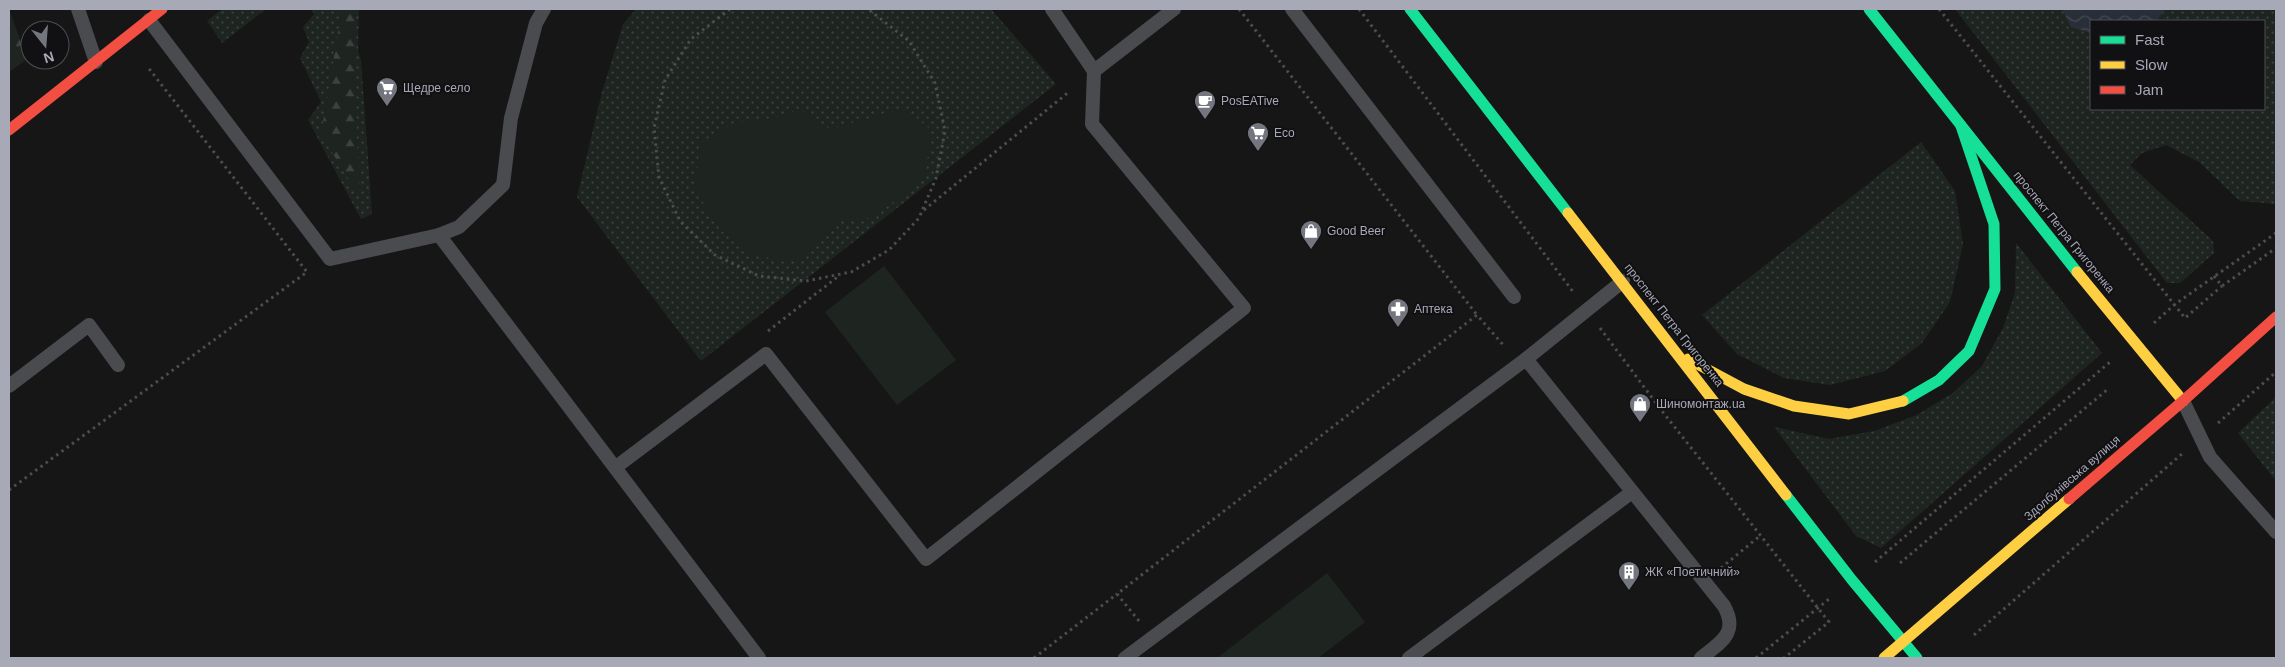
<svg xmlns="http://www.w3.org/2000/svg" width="2285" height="667" font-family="Helvetica,sans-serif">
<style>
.grass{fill:url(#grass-dots);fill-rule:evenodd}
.forest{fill:url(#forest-firs)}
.park{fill:#1e2520}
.water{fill:url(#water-waves)}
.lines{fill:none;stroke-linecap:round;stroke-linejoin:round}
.path{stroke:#4c4c51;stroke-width:3;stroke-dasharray:2.5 4;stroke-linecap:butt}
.lane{stroke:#4a4b4f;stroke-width:14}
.fast{stroke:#16e098;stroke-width:11}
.slow{stroke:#ffcf43;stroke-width:11}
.jam{stroke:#f24e42;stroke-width:11}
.labels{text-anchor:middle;stroke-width:4;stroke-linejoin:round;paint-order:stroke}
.poi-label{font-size:12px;fill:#a7a9b7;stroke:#111012;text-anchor:start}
.street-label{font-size:12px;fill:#a7a9b7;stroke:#111012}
</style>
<defs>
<pattern id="grass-dots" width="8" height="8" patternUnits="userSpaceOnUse" patternTransform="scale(1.25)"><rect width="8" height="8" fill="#1e2520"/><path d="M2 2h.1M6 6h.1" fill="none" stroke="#3c423e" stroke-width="1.8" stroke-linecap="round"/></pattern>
<pattern id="forest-firs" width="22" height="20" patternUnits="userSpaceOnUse" patternTransform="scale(1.25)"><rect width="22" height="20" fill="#1e2520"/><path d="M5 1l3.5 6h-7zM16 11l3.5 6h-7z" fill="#3c423e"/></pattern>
<pattern id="water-waves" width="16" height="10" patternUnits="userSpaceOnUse" patternTransform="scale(1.25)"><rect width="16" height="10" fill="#292f38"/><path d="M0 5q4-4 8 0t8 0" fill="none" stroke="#454a53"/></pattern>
</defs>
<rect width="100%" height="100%" fill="#161616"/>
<!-- grass -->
<g class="grass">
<polygon points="222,9 266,9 222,43 207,21"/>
<polygon points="311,9 359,9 358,51 361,60 372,214 361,219 308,120 321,102 300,58 309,42 303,27 314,14"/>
<polygon points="636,9 991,9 1056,84 701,361 577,197 602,92 623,24"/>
<path d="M1955,9h321v195l-36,-3 -41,-39 -33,-17 -24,8 -12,12 83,76 1,12 -34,30h-13zM2091,21h173v88h-173z"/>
<polygon points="1921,142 1955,191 1963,244 1950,302 1922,343 1885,371 1830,385 1784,378 1737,354 1702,315"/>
<polygon points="2016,243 2102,353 1881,548 1856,536 1774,427 1829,439 1874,431 1917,415 1953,393 1982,366 2003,328 2015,293"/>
<polygon points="2276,397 2276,481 2238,433"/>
</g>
<!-- forest -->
<g class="forest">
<polygon points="9,9 27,59 9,72"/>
<polygon points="342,9 355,9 357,139 361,200 321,134"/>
</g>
<!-- park -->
<g class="park">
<polygon points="905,108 931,130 925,179 871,218 843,219 795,261 748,255 722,231 695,190 700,143 734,123 773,118 800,110 830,129"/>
<polygon points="884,266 956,360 897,405 825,312"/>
<polygon points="1327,573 1365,622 1318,658 1217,658"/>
</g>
<!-- water -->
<polygon class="water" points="2062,9 2165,9 2156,21 2091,21 2091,33 2071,27"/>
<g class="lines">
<!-- path -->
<g class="path">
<polyline points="730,9 691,39 665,80 654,128 659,177 680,221 715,255 759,276 806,281 851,272 889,250 919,218 936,178 945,131 935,83 909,41 868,9"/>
<polyline points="1239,9 1477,315"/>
<polyline points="1359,9 1574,293"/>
<polyline points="1939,9 2185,318 2222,286"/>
<polyline points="924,210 1070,91"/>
<polyline points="2214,276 2222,286 2276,248"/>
<polyline points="2154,323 2174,305 2276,233"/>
<polyline points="1600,328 1662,411 1829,622 1784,658"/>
<polyline points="768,331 840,275"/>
<polyline points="2218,423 2276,372"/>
<polyline points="9,490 307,272 147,66"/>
<polyline points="1875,562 2110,362"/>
<polyline points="1900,563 2108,389"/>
<polyline points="1721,568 1761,535"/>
<polyline points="1139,621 1117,594 1477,315 1505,347"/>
<polyline points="1974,635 2183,453"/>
<polyline points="1034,658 1117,594"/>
<polyline points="1756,658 1829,599"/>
</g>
<!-- lane -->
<g class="lane">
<polyline points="78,9 96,62"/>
<polyline points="1052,9 1094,71"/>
<polyline points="1292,9 1514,297"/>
<polyline points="149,20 330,259 439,235 459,227 503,185 511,118 536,23 544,9"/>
<polyline points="439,235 759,658"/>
<path d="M1526,359l198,247c15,27 -3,36 -23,52"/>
<polyline points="9,386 89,325 118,365"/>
<polyline points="2183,401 2210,457 2276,532"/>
<polyline points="616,467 766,354 926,559 1244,308 1092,124 1094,71 1174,9"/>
<polyline points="1125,658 1526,359 1623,281"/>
<polyline points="1409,658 1632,492"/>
</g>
<!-- fast -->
<g class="fast">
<polyline points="1410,9 1568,213"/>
<polyline points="1869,9 2077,272"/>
<polyline points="1903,401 1939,380 1969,351 1995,289 1994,224 1961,126"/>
<polyline points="1786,495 1852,580 1917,658"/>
</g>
<!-- slow -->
<g class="slow">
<polyline points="1568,213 1786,495"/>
<polyline points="2077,272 2183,401"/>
<polyline points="1688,359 1744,389 1794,406 1849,414 1903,401"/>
<polyline points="1884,658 2069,499"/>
</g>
<!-- jam -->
<g class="jam">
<polyline points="9,130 162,9"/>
<polyline points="2069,499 2183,401 2276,317"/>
</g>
</g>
<!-- icons -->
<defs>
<g id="supermarket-pin" transform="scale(1.125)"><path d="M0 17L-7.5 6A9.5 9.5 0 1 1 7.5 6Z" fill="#74767f" stroke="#111012"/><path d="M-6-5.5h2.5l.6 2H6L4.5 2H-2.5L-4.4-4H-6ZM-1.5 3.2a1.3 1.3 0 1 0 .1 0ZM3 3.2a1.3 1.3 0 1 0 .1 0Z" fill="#fff"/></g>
<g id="cafe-pin" transform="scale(1.125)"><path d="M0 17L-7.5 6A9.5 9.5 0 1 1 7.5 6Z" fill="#74767f" stroke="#111012"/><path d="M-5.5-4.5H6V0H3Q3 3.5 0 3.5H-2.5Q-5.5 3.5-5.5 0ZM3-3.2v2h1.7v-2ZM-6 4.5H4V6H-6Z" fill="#fff"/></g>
<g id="shop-pin" transform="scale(1.125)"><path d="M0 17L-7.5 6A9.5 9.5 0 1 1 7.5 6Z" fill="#74767f" stroke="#111012"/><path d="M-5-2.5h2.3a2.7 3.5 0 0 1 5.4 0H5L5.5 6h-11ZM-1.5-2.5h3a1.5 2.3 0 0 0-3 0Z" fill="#fff"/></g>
<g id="pharmacy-pin" transform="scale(1.125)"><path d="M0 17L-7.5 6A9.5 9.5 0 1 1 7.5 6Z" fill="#74767f" stroke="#111012"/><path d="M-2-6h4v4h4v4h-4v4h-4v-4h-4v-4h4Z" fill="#fff"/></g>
<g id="building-pin" transform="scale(1.125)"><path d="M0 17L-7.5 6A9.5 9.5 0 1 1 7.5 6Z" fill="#74767f" stroke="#111012"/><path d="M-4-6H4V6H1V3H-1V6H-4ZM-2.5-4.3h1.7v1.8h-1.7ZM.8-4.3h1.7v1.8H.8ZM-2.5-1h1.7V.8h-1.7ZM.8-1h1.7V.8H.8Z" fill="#fff"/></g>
</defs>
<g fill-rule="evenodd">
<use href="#supermarket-pin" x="387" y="88"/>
<use href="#cafe-pin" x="1205" y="101"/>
<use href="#supermarket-pin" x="1258" y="133"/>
<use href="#shop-pin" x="1311" y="231"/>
<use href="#pharmacy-pin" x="1398" y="309"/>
<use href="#shop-pin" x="1640" y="404"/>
<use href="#building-pin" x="1629" y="572"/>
</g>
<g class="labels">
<!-- poi labels -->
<g class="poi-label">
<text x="403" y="92">Щедре село</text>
<text x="1221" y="105">PosEATive</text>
<text x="1274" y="137">Eco</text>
<text x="1327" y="235">Good Beer</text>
<text x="1414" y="313">Аптека</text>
<text x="1656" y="408">Шиномонтаж.ua</text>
<text x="1645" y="576">ЖК «Поетичний»</text>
</g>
<!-- street labels -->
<g class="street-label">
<text transform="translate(2064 232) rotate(51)" y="4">проспект Петра Григоренка</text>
<text transform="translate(1674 325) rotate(52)" y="4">проспект Петра Григоренка</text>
<text transform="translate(2072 478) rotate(-41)" y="4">Здолбунівська вулиця</text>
</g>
</g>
<!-- border -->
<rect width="2285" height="667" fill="none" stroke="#a7a9b7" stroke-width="20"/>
<!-- legend -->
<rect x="2090" y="20" width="175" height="90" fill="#111012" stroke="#4d4d54"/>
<rect x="2100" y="36" width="25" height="8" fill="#16e098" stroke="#4d4d54"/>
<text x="2135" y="45" font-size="15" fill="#a7a9b7">Fast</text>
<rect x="2100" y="61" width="25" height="8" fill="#ffcf43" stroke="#4d4d54"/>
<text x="2135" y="70" font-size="15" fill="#a7a9b7">Slow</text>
<rect x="2100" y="86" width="25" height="8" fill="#f24e42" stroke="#4d4d54"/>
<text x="2135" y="95" font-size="15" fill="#a7a9b7">Jam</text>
<!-- north arrow -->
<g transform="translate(45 45) rotate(163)"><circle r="24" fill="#111012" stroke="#4d4d54"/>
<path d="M0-4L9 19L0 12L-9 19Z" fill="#74767f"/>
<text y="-8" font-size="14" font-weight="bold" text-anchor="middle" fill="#a7a9b7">N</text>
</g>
</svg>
